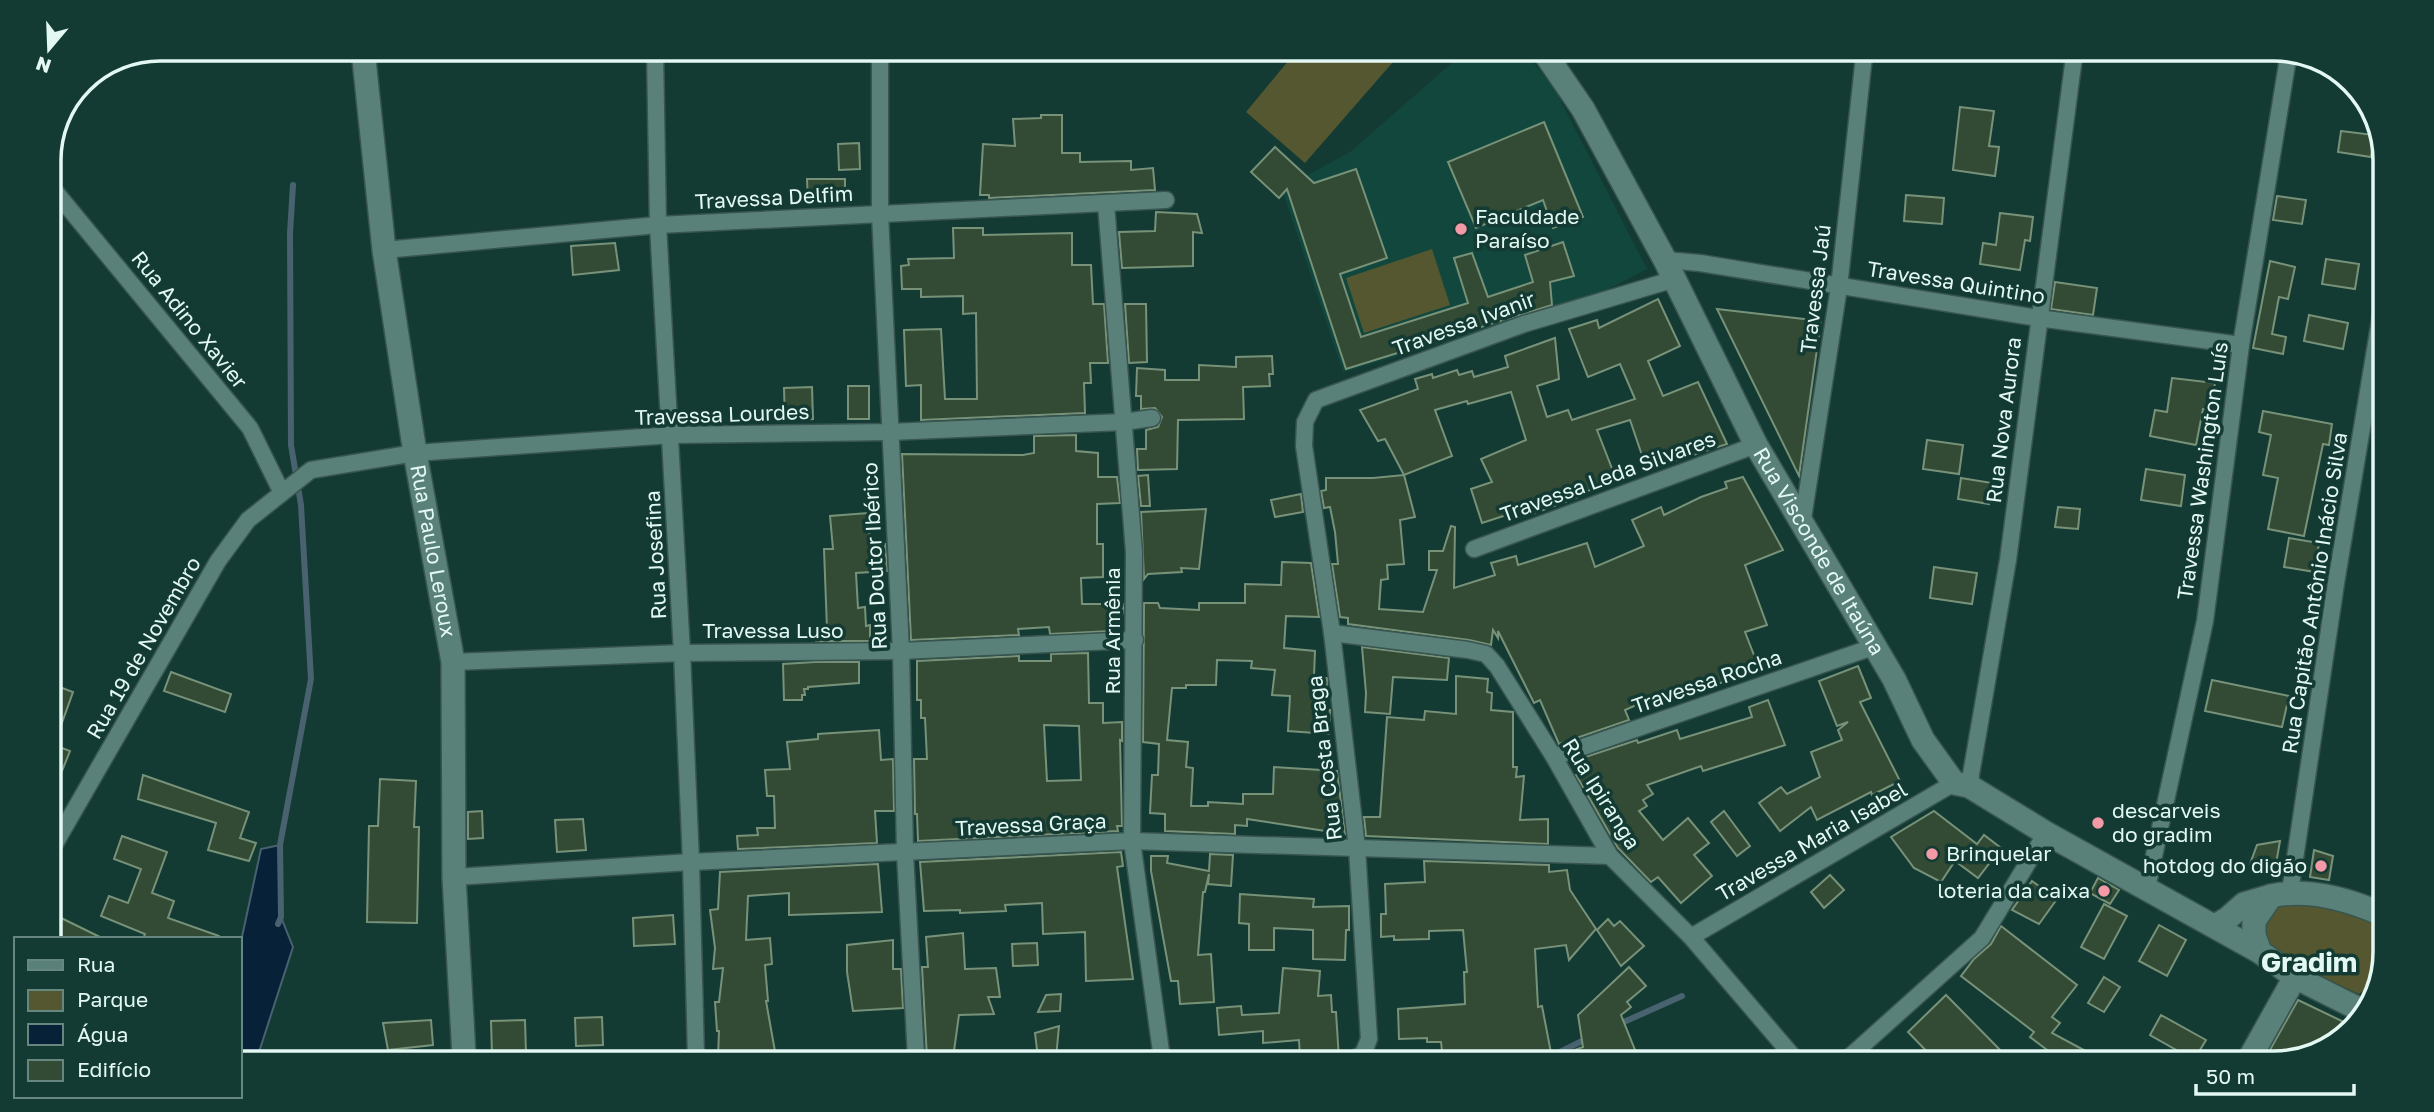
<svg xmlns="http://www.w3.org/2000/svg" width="2434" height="1112" font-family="'Golos Text',sans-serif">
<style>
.built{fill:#12473e}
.green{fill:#54572f}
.water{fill:#072138;stroke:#496270;stroke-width:2}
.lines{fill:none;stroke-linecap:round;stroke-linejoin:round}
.stream{stroke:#496270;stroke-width:6}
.building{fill:#334b35;stroke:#789279;stroke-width:2;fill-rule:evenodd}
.street-casing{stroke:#395550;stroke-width:19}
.secondary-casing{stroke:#395550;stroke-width:26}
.street{stroke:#598179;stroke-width:16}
.secondary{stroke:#598179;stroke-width:23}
.poi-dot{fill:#f49aa6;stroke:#133b34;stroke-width:2.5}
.labels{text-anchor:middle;stroke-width:7;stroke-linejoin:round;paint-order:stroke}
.street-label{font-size:21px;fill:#e3f8f3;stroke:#133b34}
.poi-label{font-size:21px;fill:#e3f8f3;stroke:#133b34;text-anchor:start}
.district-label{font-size:28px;font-weight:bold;fill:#e3f8f3;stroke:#133b34}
.rim{fill:none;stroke:#e3f8f3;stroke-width:3.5}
</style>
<rect width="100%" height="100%" fill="#133b34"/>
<!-- built -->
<polygon class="built" points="1462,54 1526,54 1553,86 1647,269 1585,301 1343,372 1282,189 1350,152"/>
<!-- green -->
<g class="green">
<polygon points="1294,54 1400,54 1305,163 1246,112"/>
<polygon points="1432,249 1450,305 1364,333 1346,278"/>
<polygon points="2303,894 2377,920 2377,980 2359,994 2299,966 2260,942 2263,906"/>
</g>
<!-- water -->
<polygon class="water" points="280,845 281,917 293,947 258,1055 240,1055 240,946 261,849"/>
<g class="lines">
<!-- stream -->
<g class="stream">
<polyline points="278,924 281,917 280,845 311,679 301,505 291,445 290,233 293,185"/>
<polyline points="1617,1025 1682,996"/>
<polyline points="1544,1060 1588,1038"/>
</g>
</g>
<!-- building -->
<g class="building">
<polygon points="1960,107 1994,111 1989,146 1999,147 1995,176 1953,170"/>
<polygon points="1041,115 1062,115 1062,153 1080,153 1080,162 1131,161 1131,170 1153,168 1155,190 989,198 989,195 980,195 983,144 1015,146 1013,119 1041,118"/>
<polygon points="1544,122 1583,217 1553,228 1543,200 1476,228 1448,162"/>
<polygon points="2341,131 2374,135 2371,157 2338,152"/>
<polygon points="859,143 860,169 839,170 838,144"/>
<polygon points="1275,147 1314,183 1356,169 1387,258 1340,274 1361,337 1468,303 1454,258 1472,253 1488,297 1533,282 1525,255 1563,242 1574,276 1550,282 1552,305 1346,369 1287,189 1279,198 1251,172"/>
<polygon points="807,179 845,179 845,200 808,201"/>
<polygon points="1906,195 1944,198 1942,224 1904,221"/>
<polygon points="2277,196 2306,200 2302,224 2273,220"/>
<polygon points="1156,212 1197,214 1202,233 1193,232 1193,266 1122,268 1119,232 1155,231"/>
<polygon points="2000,213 2033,217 2030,241 2025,240 2020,270 1980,264 1983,243 1996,245"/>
<polygon points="953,228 983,228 983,235 1072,233 1072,265 1091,265 1093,304 1104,304 1108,363 1090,363 1091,383 1084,383 1085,413 921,420 921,385 906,386 904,330 941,329 945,399 977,399 976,313 963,314 963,296 921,297 921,289 902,289 901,266 909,265 908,259 954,258"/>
<polygon points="615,243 619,270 573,275 571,246"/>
<polygon points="2326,259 2359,264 2355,289 2322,284"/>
<polygon points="2270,261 2295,267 2288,299 2279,297 2272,334 2286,337 2283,354 2253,348"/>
<polygon points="2055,282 2097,288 2093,315 2051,309"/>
<polygon points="1658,299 1680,346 1648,361 1663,396 1698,382 1727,444 1647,470 1630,420 1597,430 1616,479 1583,493 1584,495 1527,516 1525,509 1482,523 1471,489 1492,482 1481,459 1526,440 1511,392 1468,404 1467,401 1435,410 1452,456 1404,475 1385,439 1378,441 1360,410 1418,389 1415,379 1432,374 1433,378 1457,370 1459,375 1472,371 1474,377 1508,367 1505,356 1555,338 1559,379 1537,386 1547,417 1568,410 1572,420 1635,399 1620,364 1588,377 1569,329 1597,320 1599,328"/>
<polygon points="1125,304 1146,304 1147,362 1129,363"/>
<polygon points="1717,309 1821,321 1799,476"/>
<polygon points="2309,315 2348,323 2343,349 2304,341"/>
<polygon points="1272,356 1273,374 1269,374 1270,386 1243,387 1244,419 1178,420 1177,469 1138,470 1137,449 1146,449 1146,430 1158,427 1162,417 1155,408 1141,409 1141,396 1136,396 1137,368 1165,370 1165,380 1199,380 1199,365 1236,367 1236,357"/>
<polygon points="2172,378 2215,383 2211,410 2203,409 2196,445 2150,436 2155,410 2167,412"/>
<rect x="848" y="386" width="21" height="33"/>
<polygon points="812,387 813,419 785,421 784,388"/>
<polygon points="2263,411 2332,424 2329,445 2323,444 2304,536 2268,529 2278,478 2263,475 2271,435 2259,432"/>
<polygon points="1076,435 1076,451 1098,453 1098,477 1117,477 1120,503 1097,504 1097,544 1103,544 1103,577 1081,578 1082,604 1123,604 1123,613 1112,631 1050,634 1049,627 1018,629 1019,635 911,640 902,454 1023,455 1034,453 1034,436"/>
<polygon points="1927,440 1963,445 1959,474 1923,469"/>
<polygon points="2146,469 2185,475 2181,506 2141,500"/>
<polygon points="1148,475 1150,506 1141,506 1138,476"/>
<polygon points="1404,475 1415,517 1400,520 1404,564 1387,565 1388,579 1381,580 1379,609 1423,612 1437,570 1429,570 1429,551 1443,551 1451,526 1455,527 1454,588 1495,575 1491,563 1516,556 1518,565 1587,543 1595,567 1644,546 1632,520 1661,507 1664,515 1701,497 1727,488 1725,482 1743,477 1783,550 1745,565 1767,625 1745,632 1759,668 1690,695 1686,685 1652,698 1625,710 1629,720 1559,744 1540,700 1534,703 1498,631 1498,638 1493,630 1491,645 1469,640 1348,624 1348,618 1340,617 1332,564 1338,564 1335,532 1330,507 1324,508 1321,491 1326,490 1326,478 1373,478"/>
<polygon points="1961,478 1992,483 1989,504 1958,499"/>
<polygon points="1301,494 1303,512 1275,517 1271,500"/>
<polygon points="2058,507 2080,509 2078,529 2055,527"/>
<polygon points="1206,509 1199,569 1181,568 1182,572 1148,574 1144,579 1141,512"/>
<polygon points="868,513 870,545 885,544 887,571 856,573 858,608 865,607 866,626 870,625 870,641 816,641 815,629 827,629 824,549 833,549 830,516"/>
<polygon points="2289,538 2319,543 2315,572 2284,567"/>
<polygon points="1282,562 1311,563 1319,617 1286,616 1284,648 1315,651 1314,676 1327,678 1326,709 1330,710 1329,734 1288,731 1290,696 1272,695 1275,670 1251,668 1252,661 1217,660 1216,685 1186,685 1186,688 1172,688 1167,740 1188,742 1186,767 1193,768 1191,806 1208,806 1208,802 1243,804 1243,794 1273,794 1274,767 1337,771 1345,834 1247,819 1247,826 1235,825 1235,834 1165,831 1165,814 1150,813 1152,775 1158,775 1159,744 1143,742 1144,603 1158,603 1160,608 1199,610 1199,603 1245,603 1245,584 1281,585"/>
<polygon points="1934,567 1977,573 1972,604 1930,598"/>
<polygon points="1362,647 1449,658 1447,680 1393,677 1390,714 1365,712 1366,693"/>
<path d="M1088,653l1,50h14v20l19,-1v19l-2,-1 2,86h-5l1,5 -200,10 -1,-27h-2l-1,-55h13l-2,-41h-4v-18h-4v-39l102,-5v5h32v-7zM1044,725l35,1 2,54 -34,1z"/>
<polygon points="815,662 859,662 859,683 808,687 808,689 804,689 805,695 802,695 802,700 784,700 783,664"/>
<polygon points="1858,666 1871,698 1860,702 1900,781 1872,795 1871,792 1817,820 1811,807 1780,831 1759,803 1781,787 1787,794 1820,777 1811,752 1842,740 1838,730 1848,722 1837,726 1819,681"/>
<polygon points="171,672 231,694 225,712 164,691"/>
<polygon points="1456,676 1488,679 1487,692 1492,693 1491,710 1513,712 1513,767 1517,767 1516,777 1524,776 1520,820 1548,819 1548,844 1366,836 1364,817 1380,817 1387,717 1424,720 1425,711 1456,714"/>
<polygon points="2212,680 2289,696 2282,727 2205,711"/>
<polygon points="49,683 73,692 54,745 70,751 50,801"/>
<polygon points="1768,700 1785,745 1703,771 1701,766 1647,785 1653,794 1643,800 1647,806 1639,811 1663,840 1688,818 1709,843 1694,855 1712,876 1681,903 1658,877 1651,882 1618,848 1576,775 1582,772 1576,760 1637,740 1638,743 1677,730 1680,739 1752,717 1749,707"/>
<polygon points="879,730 881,760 893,759 894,811 875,811 877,843 738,849 737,836 758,835 757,828 775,828 774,796 767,796 765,770 790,769 787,742 818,739 818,734"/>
<polygon points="143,775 249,812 240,838 256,843 249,861 208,850 216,823 138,799"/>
<polygon points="380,779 416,781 414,827 419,827 417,923 367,922 369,826 378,826"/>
<polygon points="482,811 483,838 468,839 468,812"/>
<polygon points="1724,811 1750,846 1737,856 1711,822"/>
<polygon points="1934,811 1977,844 1984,835 2001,848 1978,878 1955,861 1941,882 1914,868 1891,837"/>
<polygon points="583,819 586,850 557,852 555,820"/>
<polygon points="122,836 167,852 152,893 174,901 168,918 219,936 219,939 143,939 145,934 101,916 109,896 128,903 141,869 114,859"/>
<polygon points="2280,841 2276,864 2250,864 2257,845"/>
<polygon points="2314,850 2333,856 2329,880 2310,877"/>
<polygon points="1121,852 1123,866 1117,867 1133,979 1086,981 1085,932 1043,934 1042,903 1005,905 1006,911 960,913 960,910 924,911 920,862"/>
<polygon points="1210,854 1233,855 1231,886 1208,884 1209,874 1205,892 1203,892 1198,955 1211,954 1214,1002 1180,1004 1178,981 1171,981 1151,871 1151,856 1168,856 1167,863 1209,871"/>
<polygon points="1424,861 1549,865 1549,872 1567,870 1570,890 1596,929 1569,960 1566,945 1535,949 1538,1007 1542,1006 1552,1058 1539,1060 1443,1060 1441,1042 1427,1042 1427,1038 1399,1039 1398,1009 1465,1004 1464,972 1467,972 1463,930 1429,931 1429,939 1394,940 1394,936 1381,937 1381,914 1386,914 1385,884 1425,882"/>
<polygon points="878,864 882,912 789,915 789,893 748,896 746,940 770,938 772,964 765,965 768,1001 766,1001 776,1057 718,1057 719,1031 717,1031 715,1002 719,1002 723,968 713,969 715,948 710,910 718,909 720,872"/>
<polygon points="1830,875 1844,890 1824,908 1811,892"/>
<polygon points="2098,878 2119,890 2110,904 2090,893"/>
<polygon points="2032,881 2057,899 2039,924 2012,910"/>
<polygon points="1240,894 1314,899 1313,907 1349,906 1349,930 1346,930 1345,960 1313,959 1313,930 1274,928 1274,950 1249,950 1249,924 1239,923"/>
<polygon points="2104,904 2127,916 2104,959 2081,947"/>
<polygon points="49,912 104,939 49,939"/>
<polygon points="673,915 675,944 634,946 633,918"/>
<polygon points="1608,919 1614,926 1620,921 1644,946 1621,966 1597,930"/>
<polygon points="2159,925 2186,940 2167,976 2139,961"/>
<polygon points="2001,926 2077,985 2052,1017 2060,1023 2052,1033 2106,1062 2063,1062 2030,1037 2034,1032 1961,976 1974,959 1991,944"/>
<polygon points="963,933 965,969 996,968 1000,997 988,997 994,1014 959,1015 953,1058 927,1058 922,967 928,967 926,937"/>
<polygon points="893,940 893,969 901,969 903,1008 853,1011 847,972 847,945"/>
<polygon points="1037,943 1038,965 1013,966 1012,944"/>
<polygon points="1629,967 1646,986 1627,1002 1631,1007 1621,1015 1639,1060 1553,1060 1552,1058 1583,1047 1578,1015"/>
<polygon points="1283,968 1320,971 1318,996 1331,995 1332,1012 1336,1012 1339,1059 1300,1059 1299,1040 1263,1043 1263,1031 1219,1035 1217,1008 1241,1006 1242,1015 1279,1013"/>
<polygon points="2104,977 2120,987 2104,1012 2088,1003"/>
<polygon points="1061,994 1060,1011 1038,1012 1046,995"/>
<polygon points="1946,995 2012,1062 1937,1062 1908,1032"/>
<polygon points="2298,1000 2348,1024 2336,1044 2276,1063 2266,1057"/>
<polygon points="2161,1015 2206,1040 2194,1060 2150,1035"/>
<polygon points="602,1017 603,1045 576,1046 575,1018"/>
<polygon points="431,1020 433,1045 388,1050 383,1023"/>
<polygon points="525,1020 526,1053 492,1054 491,1021"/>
<polygon points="1059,1026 1056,1058 1038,1058 1035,1033"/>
</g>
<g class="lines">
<!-- street casing -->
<g class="street-casing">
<g id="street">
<polyline points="655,51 658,225 682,653 691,862 696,1057"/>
<polyline points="880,52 880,214 901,651 905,853 916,1058"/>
<polyline points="49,184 250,428 282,493"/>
<polyline points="1106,204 1134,552 1132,841 1162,1059"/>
<polyline points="384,250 658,225 1166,200"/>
<polyline points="1665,260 1700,263 2038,318 2241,345"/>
<polyline points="1802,525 1839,287 1864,56"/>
<polyline points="1474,549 1756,445"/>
<polyline points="1332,633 1468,650 1486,654 1497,666 1554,757 1610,856 1691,937 1797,1061"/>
<polyline points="453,662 682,653 901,651 1135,640"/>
<polyline points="1554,757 1873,647"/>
<polyline points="1969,786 2008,560 2074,57"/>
<polyline points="49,854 218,561 248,520 311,470 415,453 672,435 889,432 1124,422 1152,418"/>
<polyline points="454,877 691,862 1132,841 1610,856"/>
<polyline points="2147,888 2205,621 2241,345 2288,58"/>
<polyline points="2290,892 2336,583 2383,302"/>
<polyline points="1691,937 1954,783"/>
<polyline points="1353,1059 1363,1054 1369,1039 1357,848 1332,633 1304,446 1305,422 1316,400 1524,324 1675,279"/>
<polyline points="1845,1061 1982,938 2046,833"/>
</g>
</g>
<!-- secondary casing -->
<g class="secondary-casing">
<g id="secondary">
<path id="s1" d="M363,50l21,200 31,203 38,209 1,215 10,179"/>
<path id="s2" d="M1546,55l37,54 82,151 91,185 138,234 29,61 31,43 15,3 77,47 214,119"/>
<polyline points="2215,926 2227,919 2244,904 2271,896"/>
<path d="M2365,1009l-4,1 -66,-33 -35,-25 -6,-17v-14l17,-25c35,-8 73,2 106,16"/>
<polyline points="2247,1063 2295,977"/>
</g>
</g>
<!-- street -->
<use href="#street" class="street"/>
<!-- secondary -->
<use href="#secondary" class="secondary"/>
</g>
<!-- markers -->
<g class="poi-dot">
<circle cx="1461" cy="229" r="7"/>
<circle cx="2098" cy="823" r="7"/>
<circle cx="1932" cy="854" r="7"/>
<circle cx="2321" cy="866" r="7"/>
<circle cx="2104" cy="891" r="7"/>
</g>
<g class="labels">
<!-- street labels -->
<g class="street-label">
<text transform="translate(774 198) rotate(-3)" y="7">Travessa Delfim</text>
<text transform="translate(1956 283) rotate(9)" y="7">Travessa Quintino</text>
<text transform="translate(1816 289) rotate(-83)" y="7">Travessa Jaú</text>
<text transform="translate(189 320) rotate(51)" y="7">Rua Adino Xavier</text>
<text transform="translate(1464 324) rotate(-20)" y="7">Travessa Ivanir</text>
<text transform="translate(722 415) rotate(-2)" y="7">Travessa Lourdes</text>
<text transform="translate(2004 420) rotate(-83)" y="7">Rua Nova Aurora</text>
<text transform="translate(2203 471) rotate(-82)" y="7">Travessa Washington Luís</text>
<text transform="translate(1608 477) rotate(-20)" y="7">Travessa Leda Silvares</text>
<text dy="7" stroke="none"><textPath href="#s1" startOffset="506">Rua Paulo Leroux</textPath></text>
<text dy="7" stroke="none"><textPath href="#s2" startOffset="567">Rua Visconde de Itaúna</textPath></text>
<text transform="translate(656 555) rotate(-93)" y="7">Rua Josefina</text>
<text transform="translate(875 556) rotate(-93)" y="7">Rua Doutor Ibérico</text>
<text transform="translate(2315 593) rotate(-81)" y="7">Rua Capitão Antônio Inácio Silva</text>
<text x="773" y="638">Travessa Luso</text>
<text transform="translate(1113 631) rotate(-90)" y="7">Rua Armênia</text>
<text transform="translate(144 648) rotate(-60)" y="7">Rua 19 de Novembro</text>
<text transform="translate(1707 682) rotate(-19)" y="7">Travessa Rocha</text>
<text transform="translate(1325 758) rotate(-97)" y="7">Rua Costa Braga</text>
<text transform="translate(1601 794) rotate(58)" y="7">Rua Ipiranga</text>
<text transform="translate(1031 825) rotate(-3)" y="7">Travessa Graça</text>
<text transform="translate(1812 842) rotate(-30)" y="7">Travessa Maria Isabel</text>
</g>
<!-- poi labels -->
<g class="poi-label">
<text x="1475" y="224">Faculdade<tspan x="1475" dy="24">Paraíso</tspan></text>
<text x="2112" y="818">descarveis<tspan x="2112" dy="24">do gradim</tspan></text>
<text x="1946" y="861">Brinquelar</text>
<text x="2307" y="873" text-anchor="end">hotdog do digão</text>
<text x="2090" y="898" text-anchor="end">loteria da caixa</text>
</g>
<!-- district labels -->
<g class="district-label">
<text x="2309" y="972">Gradim</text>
</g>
</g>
<!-- crop -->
<path d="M0 0H2434V1112H0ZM160 61H2274A99 99 0 0 1 2373 160V952A99 99 0 0 1 2274 1051H160A99 99 0 0 1 61 952V160A99 99 0 0 1 160 61Z" fill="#133b34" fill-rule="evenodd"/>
<path class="rim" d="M160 61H2274A99 99 0 0 1 2373 160V952A99 99 0 0 1 2274 1051H160A99 99 0 0 1 61 952V160A99 99 0 0 1 160 61Z"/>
<!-- legend -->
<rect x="14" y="937" width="228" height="161" fill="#133b34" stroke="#668780" stroke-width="2"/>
<rect x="28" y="960" width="35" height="10" fill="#598179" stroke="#668780" stroke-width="2"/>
<text x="77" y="972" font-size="21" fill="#e3f8f3">Rua</text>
<rect x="28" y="990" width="35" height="21" fill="#54572f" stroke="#668780" stroke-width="2"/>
<text x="77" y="1007" font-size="21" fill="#e3f8f3">Parque</text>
<rect x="28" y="1024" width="35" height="21" fill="#072138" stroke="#668780" stroke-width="2"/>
<text x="77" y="1042" font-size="21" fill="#e3f8f3">Água</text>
<rect x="28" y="1060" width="35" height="21" fill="#334b35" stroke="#668780" stroke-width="2"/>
<text x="77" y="1077" font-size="21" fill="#e3f8f3">Edifício</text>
<!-- north arrow -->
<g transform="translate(49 49) rotate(199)" stroke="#133b34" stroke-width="5" paint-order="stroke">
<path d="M0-5L12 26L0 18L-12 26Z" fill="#e3f8f3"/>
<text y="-10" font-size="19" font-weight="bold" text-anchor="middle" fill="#e3f8f3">N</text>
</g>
<!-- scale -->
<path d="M2196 1084v10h158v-10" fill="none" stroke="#e3f8f3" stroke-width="3.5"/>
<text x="2206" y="1084" font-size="21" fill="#e3f8f3" stroke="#133b34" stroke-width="5" paint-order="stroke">50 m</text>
</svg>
